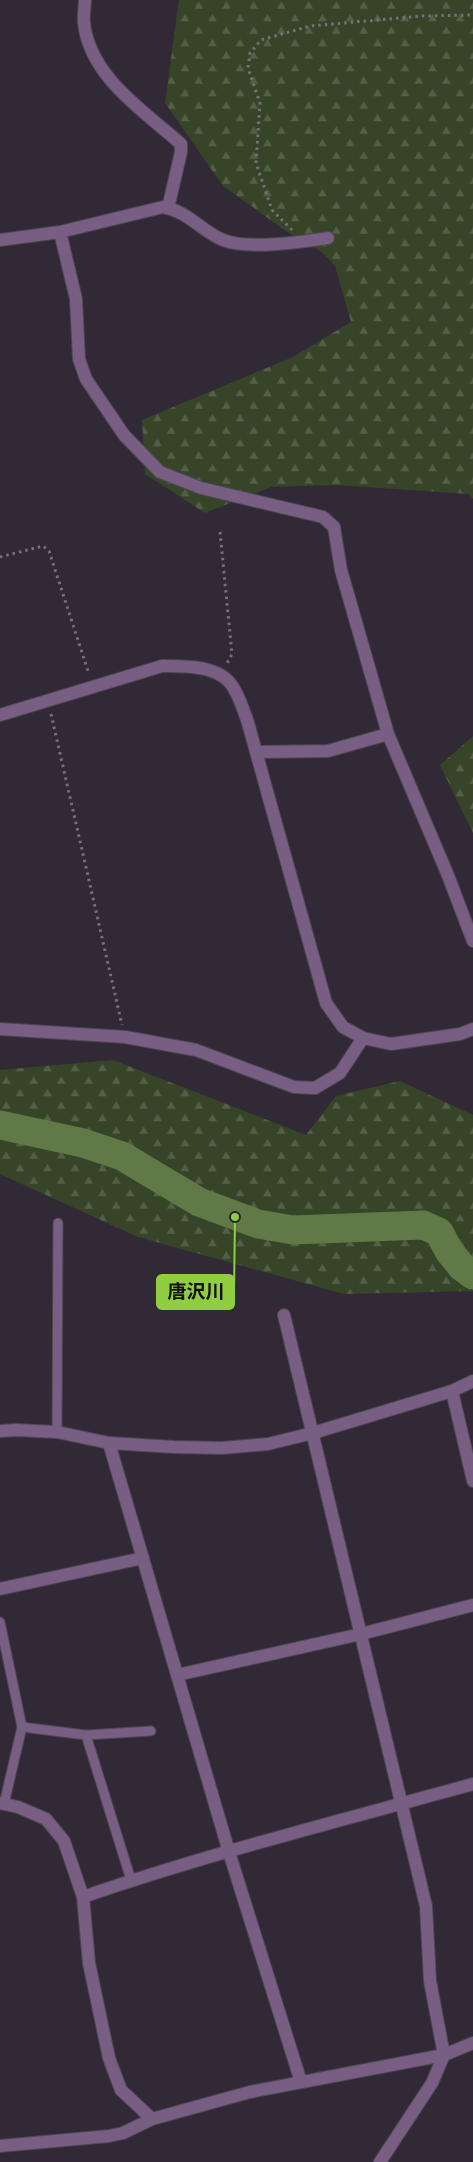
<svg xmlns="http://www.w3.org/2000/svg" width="473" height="2162" font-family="'DejaVu Sans','Noto Sans JP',sans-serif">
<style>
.forest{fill:url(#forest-firs)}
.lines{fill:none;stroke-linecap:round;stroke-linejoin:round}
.river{stroke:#607946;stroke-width:29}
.service-casing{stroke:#4e4652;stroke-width:11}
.minor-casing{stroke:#4e4652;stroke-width:14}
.tertiary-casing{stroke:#4e4652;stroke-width:14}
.path{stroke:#77707b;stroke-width:3;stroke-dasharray:2.5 4;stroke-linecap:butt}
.service{stroke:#775e82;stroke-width:9}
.minor{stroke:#775e82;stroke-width:12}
.tertiary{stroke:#775e82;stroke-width:12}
.leader{fill:none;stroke:#91cd40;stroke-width:2}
.callout-dot{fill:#91cd40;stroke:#28202c;stroke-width:2}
.callout{fill:#91cd40;stroke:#91cd40;stroke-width:2}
.callout-label{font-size:19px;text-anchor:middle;font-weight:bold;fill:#111}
</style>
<defs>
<pattern id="forest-firs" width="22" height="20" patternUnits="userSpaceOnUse" patternTransform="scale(1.25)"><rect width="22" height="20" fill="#364527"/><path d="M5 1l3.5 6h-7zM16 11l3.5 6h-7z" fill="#535f46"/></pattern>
</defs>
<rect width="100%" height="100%" fill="#322936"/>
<!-- forest -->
<g class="forest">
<polygon points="179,0 473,0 473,499 469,494 337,485 271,487 205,513 145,474 142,420 293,357 351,322 335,266 322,252 286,231 223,186 165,103"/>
<polygon points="473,736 473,833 440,765"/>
<polygon points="113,1060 306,1135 336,1096 400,1081 473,1115 473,1291 344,1294 138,1237 0,1174 0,1070"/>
</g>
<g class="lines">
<!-- river -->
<polyline class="river" points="0,1125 83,1143 122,1156 199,1202 258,1224 293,1230 423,1225 439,1232 449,1251 462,1267 473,1275"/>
<!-- service casing -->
<g class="service-casing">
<g id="service">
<polyline points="57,1432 58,1223"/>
<polyline points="0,1622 22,1727 4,1804"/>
<polyline points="22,1727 86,1735 151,1731"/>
<polyline points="86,1735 131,1880"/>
</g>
</g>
<!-- minor casing -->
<g class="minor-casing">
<g id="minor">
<path d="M85,0c0,7 -2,16 -1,23 6,54 60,88 97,121v8l-13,56"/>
<polyline points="60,232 76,299 79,359 86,379 124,435 160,472 201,488 323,517 334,527 341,570 388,734 447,873 473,941"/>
<path d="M0,240l60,-8 103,-25c25,4 38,24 60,33 25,10 78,2 105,-2"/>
<polyline points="258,752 328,751 388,734"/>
<polyline points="0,1029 125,1037 196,1050 294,1087 315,1088 340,1073 363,1038"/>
<polyline points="284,1315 426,1906 430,1981 444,2055 432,2083 380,2162"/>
<polyline points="452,1391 473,1481"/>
<polyline points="0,1431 16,1430 57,1432 109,1443 174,1447 222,1448 268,1444 313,1433 452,1391 473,1381"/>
<polyline points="109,1443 229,1852 301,2082"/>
<polyline points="0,1589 143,1558"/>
<polyline points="177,1675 361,1634 473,1605"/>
<polyline points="0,1803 18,1807 46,1819 64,1841 83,1897 89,1963 109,2058 121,2090 152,2119"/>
<path d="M83,1897c128,-44 260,-77 390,-113"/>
<polyline points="0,2146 109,2136 123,2133 152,2119 250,2092 444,2055 473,2043"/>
</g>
</g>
<!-- tertiary casing -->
<g class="tertiary-casing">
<path id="tertiary" d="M0,715l162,-49c23,0 58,-1 71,21 7,11 11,24 15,36l78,280 17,24 20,11 28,6 69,-10 13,-5"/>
</g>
<!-- path -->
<g class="path">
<polyline points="292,230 272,210 256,163 260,103 248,68 250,53 261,40 310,26 422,16 473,15"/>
<polyline points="220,532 232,654 226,665"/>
<polyline points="0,557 43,546 49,551 89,674"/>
<polyline points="51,714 122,1025"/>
</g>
<!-- service -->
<use href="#service" class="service"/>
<!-- minor -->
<use href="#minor" class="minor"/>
<!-- tertiary -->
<use href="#tertiary" class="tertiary"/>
</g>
<!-- callouts -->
<path class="leader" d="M235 1217L234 1292"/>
<circle class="callout-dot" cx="235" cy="1217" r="5"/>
<rect class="callout" x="157" y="1275" width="77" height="34" rx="5"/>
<g class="callout-label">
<text x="196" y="1298">唐沢川</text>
</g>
</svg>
